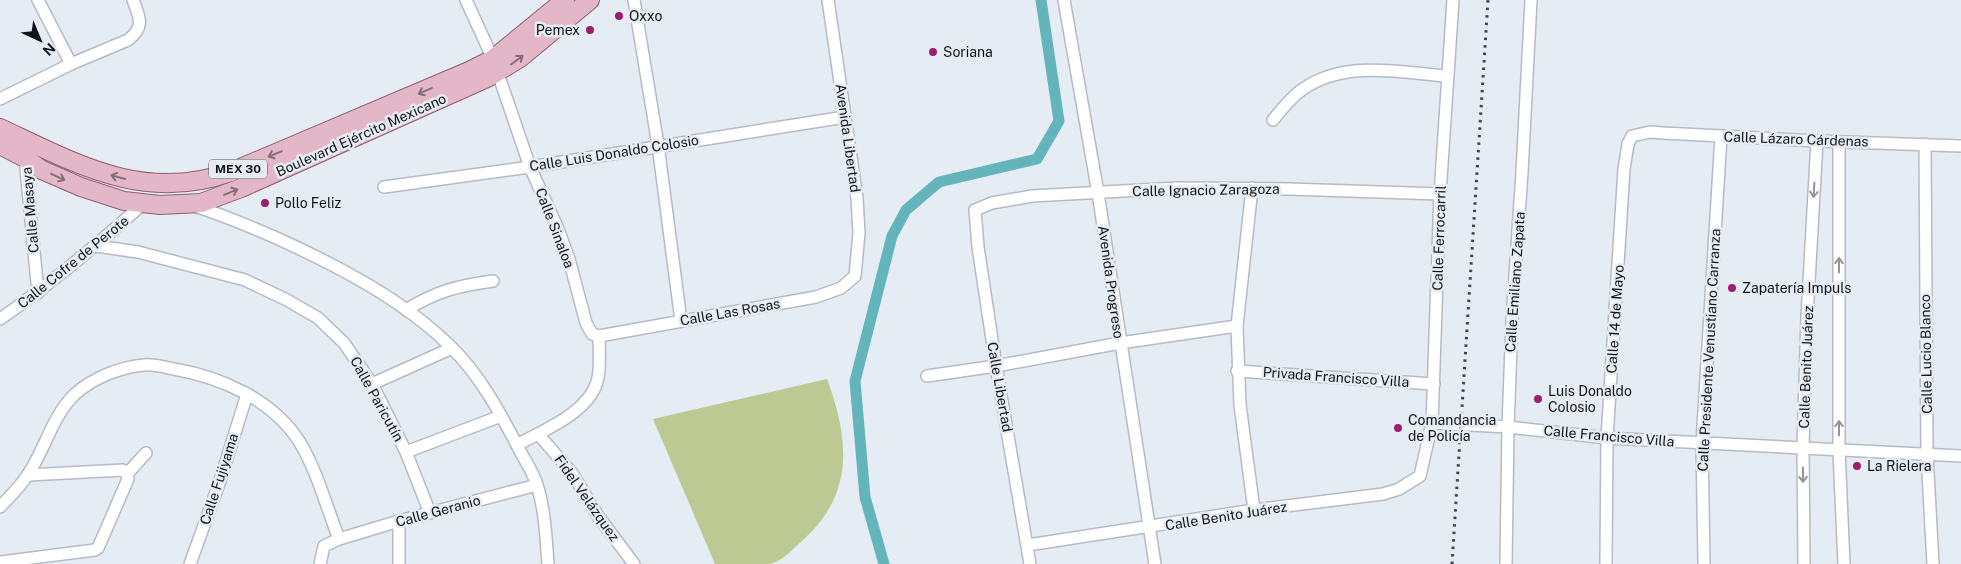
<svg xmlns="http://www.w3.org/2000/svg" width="1961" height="564" font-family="'Public Sans',sans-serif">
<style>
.green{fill:#bcc992}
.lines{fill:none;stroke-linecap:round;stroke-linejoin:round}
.canal{stroke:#64b5bb;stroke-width:11}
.street-casing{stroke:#b6bbc3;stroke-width:14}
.primary-casing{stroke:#8e5f73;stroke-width:20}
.street{stroke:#fff;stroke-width:11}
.primary{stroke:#e3b7c8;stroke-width:18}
.rail{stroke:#424448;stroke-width:3;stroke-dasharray:2.5 5;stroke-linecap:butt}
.oneway{stroke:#856e78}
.oneway2{stroke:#959597}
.poi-dot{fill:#9f1d6f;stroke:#e6ecf4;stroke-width:2}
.labels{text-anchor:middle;stroke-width:5;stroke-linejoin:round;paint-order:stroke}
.shield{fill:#e6ecf4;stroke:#525559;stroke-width:1}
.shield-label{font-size:12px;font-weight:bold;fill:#131417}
.poi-label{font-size:14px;fill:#131417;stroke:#e6ecf4;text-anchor:start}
.street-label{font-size:14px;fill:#131417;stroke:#e6ecf4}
</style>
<rect width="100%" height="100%" fill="#e6ecf4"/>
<!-- green -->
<path class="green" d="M827,379c22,60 28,114 -24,161 -9,8 -21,22 -34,24 -17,0 -37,0 -54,0l-62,-145z"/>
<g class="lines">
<!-- canal -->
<polyline class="canal" points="884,564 865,497 855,381 892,236 906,210 939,182 1037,159 1059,121 1041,0"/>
<!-- street casing -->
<g class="street-casing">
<g id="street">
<polyline points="38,0 71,64"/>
<polyline points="466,0 493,59 530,167 558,229 569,259 586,323 592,334 599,336"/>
<polyline points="634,0 658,145 681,321"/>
<polyline points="1064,0 1098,193 1155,564"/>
<path d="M0,99l71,-35 57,-24c17,-13 12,-22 5,-40"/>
<path d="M1273,120c9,-11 18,-23 30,-31 42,-29 95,-17 144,-13"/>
<polyline points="1839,142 1839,451 1844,564"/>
<polyline points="1925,144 1927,454 1933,564"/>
<polyline points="25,158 38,293"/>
<polyline points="384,187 530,167 845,117"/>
<polyline points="1252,188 1237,326 1240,405 1254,510"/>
<path d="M194,206c27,8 52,19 78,30 62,28 131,63 179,111 28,27 48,64 66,98 6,13 16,26 20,40 8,25 9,53 11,79"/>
<polyline points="96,246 138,252 245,280 287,300 318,318 344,343 372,384 406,452 430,513"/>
<path d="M406,310c31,-19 51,-24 87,-29"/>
<path d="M0,319c51,-35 98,-75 144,-116"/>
<polyline points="599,336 816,297 841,288 855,276 859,233 857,198 828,0"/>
<polyline points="1237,371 1434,384"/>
<polyline points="927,376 996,366 1120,343 1237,326"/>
<polyline points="372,384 452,348"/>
<polyline points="1432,423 1508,427 1607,438 1961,456"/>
<polyline points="538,434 572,473 598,516 634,564"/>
<path d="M517,445c25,-14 71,-32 80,-63 4,-13 2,-31 2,-46"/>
<polyline points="406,452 501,416"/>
<polyline points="127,474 146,453"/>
<polyline points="28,475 123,470 127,474"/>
<path d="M0,507c9,-10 20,-20 27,-31 18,-26 25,-60 48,-82 18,-16 45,-27 69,-29 9,-1 20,2 30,4 46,8 98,30 125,72 17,27 28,67 40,98l-15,7 -4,18"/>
<polyline points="399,521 399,564"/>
<polyline points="339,539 399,521 537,485"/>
<polyline points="1028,545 1254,510 1383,494 1399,489 1420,476 1432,423 1440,194 1453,0"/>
<polyline points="0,562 95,550 98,548 128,479 127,474"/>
<polyline points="190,564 220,481 247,394"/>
<polyline points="1030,564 996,366 978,247 975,210 992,203 1032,196 1177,188 1289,189 1440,194"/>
<polyline points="1506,564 1508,427 1512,320 1522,172 1531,0"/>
<polyline points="1606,564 1607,438 1624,169 1628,144 1632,136 1650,132 1663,133 1817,141 1961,146"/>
<polyline points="1704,564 1702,443 1721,136"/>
<polyline points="1804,564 1803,447 1807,317 1817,141"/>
</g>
</g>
<!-- primary casing -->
<g class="primary-casing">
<g id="primary">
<path d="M0,128c77,36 144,75 231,44l238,-101 24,-12 72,-59"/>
<polyline points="0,145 25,158 42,170 81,187 124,201 160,205 201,203 241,188 489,77 520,58 590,0"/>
</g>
</g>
<!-- street -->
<use href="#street" class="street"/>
<!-- primary -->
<use href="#primary" class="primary"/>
<!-- rail -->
<polyline class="rail" points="1452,564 1488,0"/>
</g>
<!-- one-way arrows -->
<defs><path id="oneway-shaft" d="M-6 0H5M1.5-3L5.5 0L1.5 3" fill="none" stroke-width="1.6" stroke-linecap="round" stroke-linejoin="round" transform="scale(1.25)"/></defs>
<g class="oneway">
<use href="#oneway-shaft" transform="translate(517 60) rotate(-37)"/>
<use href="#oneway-shaft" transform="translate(425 91) rotate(157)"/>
<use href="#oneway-shaft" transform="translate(275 154) rotate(158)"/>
<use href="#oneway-shaft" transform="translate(58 177) rotate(25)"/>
<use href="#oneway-shaft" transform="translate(118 177) rotate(-165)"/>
<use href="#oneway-shaft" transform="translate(231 192) rotate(-22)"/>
</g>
<g class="oneway2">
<use href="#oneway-shaft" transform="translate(1814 190) rotate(93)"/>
<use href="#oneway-shaft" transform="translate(1839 265) rotate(-90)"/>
<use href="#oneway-shaft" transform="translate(1839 428) rotate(-90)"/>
<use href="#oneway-shaft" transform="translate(1803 475) rotate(90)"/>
</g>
<!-- markers -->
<g class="poi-dot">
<circle cx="619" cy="16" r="5"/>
<circle cx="590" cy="30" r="5"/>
<circle cx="933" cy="52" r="5"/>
<circle cx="265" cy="203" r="5"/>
<circle cx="1732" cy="288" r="5"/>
<circle cx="1538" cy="399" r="5"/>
<circle cx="1398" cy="428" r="5"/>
<circle cx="1857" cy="466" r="5"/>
</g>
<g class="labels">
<!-- shield labels -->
<rect class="shield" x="209" y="159.5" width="58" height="19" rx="4"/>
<g class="shield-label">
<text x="238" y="173">MEX 30</text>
</g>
<!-- poi labels -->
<g class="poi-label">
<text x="629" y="21">Oxxo</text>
<text x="580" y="35" text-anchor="end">Pemex</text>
<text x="943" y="57">Soriana</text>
<text x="275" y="208">Pollo Feliz</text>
<text x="1742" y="293">Zapatería Impuls</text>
<text x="1548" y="396">Luis Donaldo<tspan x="1548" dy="16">Colosio</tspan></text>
<text x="1408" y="425">Comandancia<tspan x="1408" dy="16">de Policía</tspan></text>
<text x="1867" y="471">La Rielera</text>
</g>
<!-- street labels -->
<g class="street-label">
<text transform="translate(361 135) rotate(-24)" y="5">Boulevard Ejército Mexicano</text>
<text transform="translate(848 138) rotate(82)" y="5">Avenida Libertad</text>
<text transform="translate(1796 139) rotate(2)" y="5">Calle Lázaro Cárdenas</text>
<text transform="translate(614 153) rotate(-9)" y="5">Calle Luis Donaldo Colosio</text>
<text transform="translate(1206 190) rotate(-1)" y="5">Calle Ignacio Zaragoza</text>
<text transform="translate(30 210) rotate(-95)" y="5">Calle Masaya</text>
<text transform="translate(555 228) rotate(69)" y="5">Calle Sinaloa</text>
<text transform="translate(1439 238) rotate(-88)" y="5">Calle Ferrocarril</text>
<text transform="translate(73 262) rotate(-39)" y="5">Calle Cofre de Perote</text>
<text transform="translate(1111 282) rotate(82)" y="5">Avenida Progreso</text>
<text transform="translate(1515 282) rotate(-86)" y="5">Calle Emiliano Zapata</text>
<text transform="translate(730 312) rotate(-10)" y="5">Calle Las Rosas</text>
<text transform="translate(1615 319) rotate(-86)" y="5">Calle 14 de Mayo</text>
<text transform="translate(1709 350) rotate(-87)" y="5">Calle Presidente Venustiano Carranza</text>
<text transform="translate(1926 354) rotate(-91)" y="5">Calle Lucio Blanco</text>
<text transform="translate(1806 367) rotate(-88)" y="5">Calle Benito Juárez</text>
<text transform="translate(1336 377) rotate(4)" y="5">Privada Francisco Villa</text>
<text transform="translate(1000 387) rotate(80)" y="5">Calle Libertad</text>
<text transform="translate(377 399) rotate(61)" y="5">Calle Paricutín</text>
<text transform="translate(1609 436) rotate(5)" y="5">Calle Francisco Villa</text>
<text transform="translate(219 479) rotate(-72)" y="5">Calle Fujiyama</text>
<text transform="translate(587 498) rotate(55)" y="5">Fidel Velázquez</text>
<text transform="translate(438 511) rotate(-15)" y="5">Calle Geranio</text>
<text transform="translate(1226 516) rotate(-9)" y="5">Calle Benito Juárez</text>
</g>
</g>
<!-- north arrow -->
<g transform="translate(40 40) rotate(136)" stroke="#e6ecf4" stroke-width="4" paint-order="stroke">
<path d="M0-4L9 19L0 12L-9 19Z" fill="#131417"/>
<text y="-8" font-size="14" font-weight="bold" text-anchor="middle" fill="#131417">N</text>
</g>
</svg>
